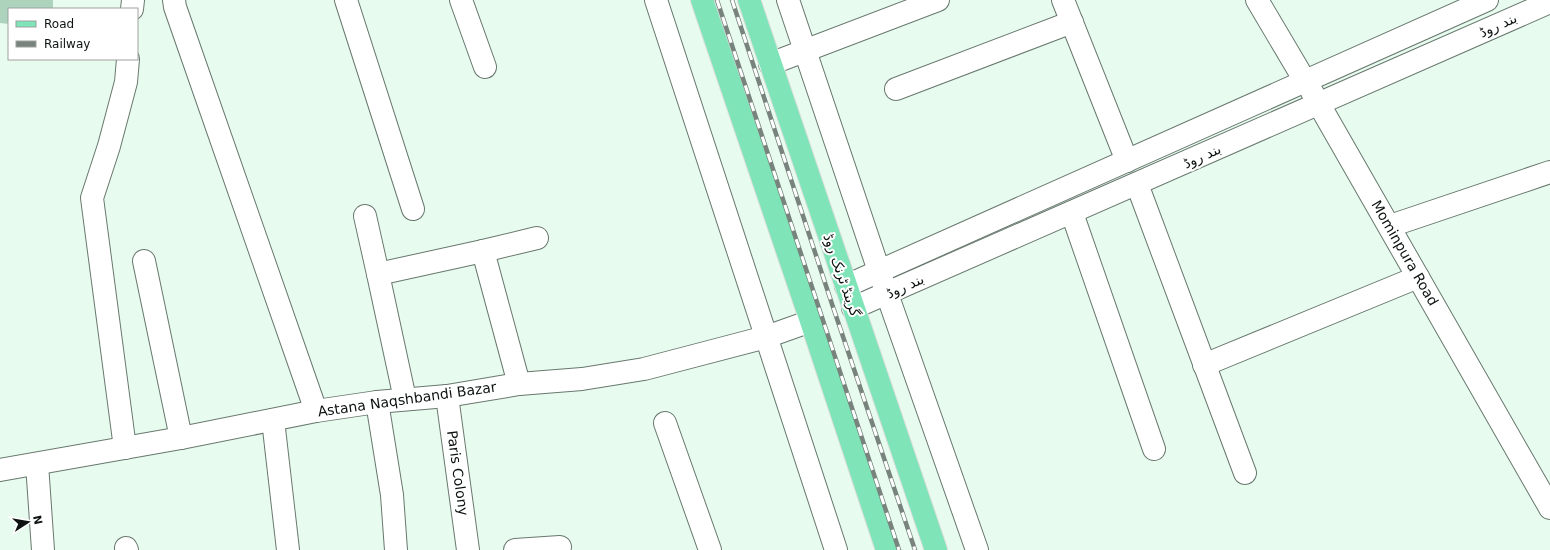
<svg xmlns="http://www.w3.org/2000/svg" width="1550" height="550" font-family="'DejaVu Sans',Cairo,sans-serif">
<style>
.green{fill:#add3bc}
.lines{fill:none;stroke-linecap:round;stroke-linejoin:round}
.minor-casing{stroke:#68786e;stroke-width:24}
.tertiary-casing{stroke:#68786e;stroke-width:24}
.secondary-casing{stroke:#68786e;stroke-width:24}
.primary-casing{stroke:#dddede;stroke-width:24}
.minor{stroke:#fff;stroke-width:22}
.tertiary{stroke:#fff;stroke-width:22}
.secondary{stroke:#fff;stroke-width:22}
.primary{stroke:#7fe5b8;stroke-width:22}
.rail-casing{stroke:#77837c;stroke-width:4.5}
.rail{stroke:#fff;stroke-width:3;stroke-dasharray:9;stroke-linecap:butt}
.labels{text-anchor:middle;stroke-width:4;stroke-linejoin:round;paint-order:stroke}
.street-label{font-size:14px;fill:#0d1310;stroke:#fff}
</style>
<rect width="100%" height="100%" fill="#e8fbef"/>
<!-- green -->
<polygon class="green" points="0,0 53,0 53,9 9,9 9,24 0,23"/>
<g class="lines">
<!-- minor casing -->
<g class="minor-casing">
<g id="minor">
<polyline points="174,0 175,7 316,411"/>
<polyline points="346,0 413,209"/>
<polyline points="461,0 485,67"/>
<polyline points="1063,0 1127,161"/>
<polyline points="132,9 133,0"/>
<polyline points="770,64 938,0"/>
<polyline points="896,89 1072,22"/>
<polyline points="1137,184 1245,473"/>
<polyline points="1072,213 1154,449"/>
<polyline points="365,216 378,274 483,251 519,384"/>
<polyline points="1390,226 1550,172"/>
<polyline points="483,251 537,238"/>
<polyline points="144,261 181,438"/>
<polyline points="378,274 405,399"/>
<polyline points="1204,365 1418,277"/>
<polyline points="447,396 468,550"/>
<polyline points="377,402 392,495 396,550"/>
<polyline points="273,420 288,550"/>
<polyline points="665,423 710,550"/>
<polyline points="125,448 92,198 109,146 126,82 128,59"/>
<polyline points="37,464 43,550"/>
<polyline points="0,470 181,438 316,411 377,402 447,396 519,384 582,379 644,369 766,337 811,321"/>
<polyline points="126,548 127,550"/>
<polyline points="515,550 560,547"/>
</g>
</g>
<!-- tertiary casing -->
<g class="tertiary-casing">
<g id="tertiary">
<polyline points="656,0 836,550"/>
<polyline points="788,0 879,271 977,550"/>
<polyline points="1257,0 1305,81"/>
</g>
</g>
<!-- secondary casing -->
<g class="secondary-casing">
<g id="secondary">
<polyline points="1312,92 1550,508"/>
<polyline points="846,286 1487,0"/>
<polyline points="853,308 1550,2"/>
</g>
</g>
<!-- primary casing -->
<g class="primary-casing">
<g id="primary">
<polyline points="702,0 811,321 887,550"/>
<polyline points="749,0 936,550"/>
</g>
</g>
<!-- minor -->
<use href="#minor" class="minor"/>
<!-- tertiary -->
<use href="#tertiary" class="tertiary"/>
<!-- secondary -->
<use href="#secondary" class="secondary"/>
<!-- primary -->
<use href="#primary" class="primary"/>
<!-- rail casing -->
<g class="rail-casing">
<g id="rail">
<polyline points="717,0 899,550"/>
<polyline points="732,0 832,304 915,550"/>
</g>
</g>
<!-- rail -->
<use href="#rail" class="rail"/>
</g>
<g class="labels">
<!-- street labels -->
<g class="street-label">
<text transform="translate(1498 25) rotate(-24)" y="5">بند روڈ</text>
<text transform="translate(1202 156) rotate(-24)" y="5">بند روڈ</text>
<text transform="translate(1405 253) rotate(60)" y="5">Mominpura Road</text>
<text transform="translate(842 275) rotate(71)" y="5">گرینڈ ٹرنک روڈ</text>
<text transform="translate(905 286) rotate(-24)" y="5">بند روڈ</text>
<text transform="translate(407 399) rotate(-8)" y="5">Astana Naqshbandi Bazar</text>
<text transform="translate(458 473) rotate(82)" y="5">Paris Colony</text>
</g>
</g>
<!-- legend -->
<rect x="8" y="8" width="130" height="52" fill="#ffffff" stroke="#9ea19f"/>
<rect x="16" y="21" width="20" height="6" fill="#7fe5b8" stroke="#9ea19f"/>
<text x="44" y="28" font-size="12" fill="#0d1310">Road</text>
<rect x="16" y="41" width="20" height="6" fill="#77837c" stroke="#9ea19f"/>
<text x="44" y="48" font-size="12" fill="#0d1310">Railway</text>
<!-- north arrow -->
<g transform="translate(28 522) rotate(78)" stroke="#ffffff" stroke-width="3" paint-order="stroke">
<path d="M0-3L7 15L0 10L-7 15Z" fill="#0d1310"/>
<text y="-6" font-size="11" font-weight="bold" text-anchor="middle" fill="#0d1310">N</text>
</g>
</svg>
